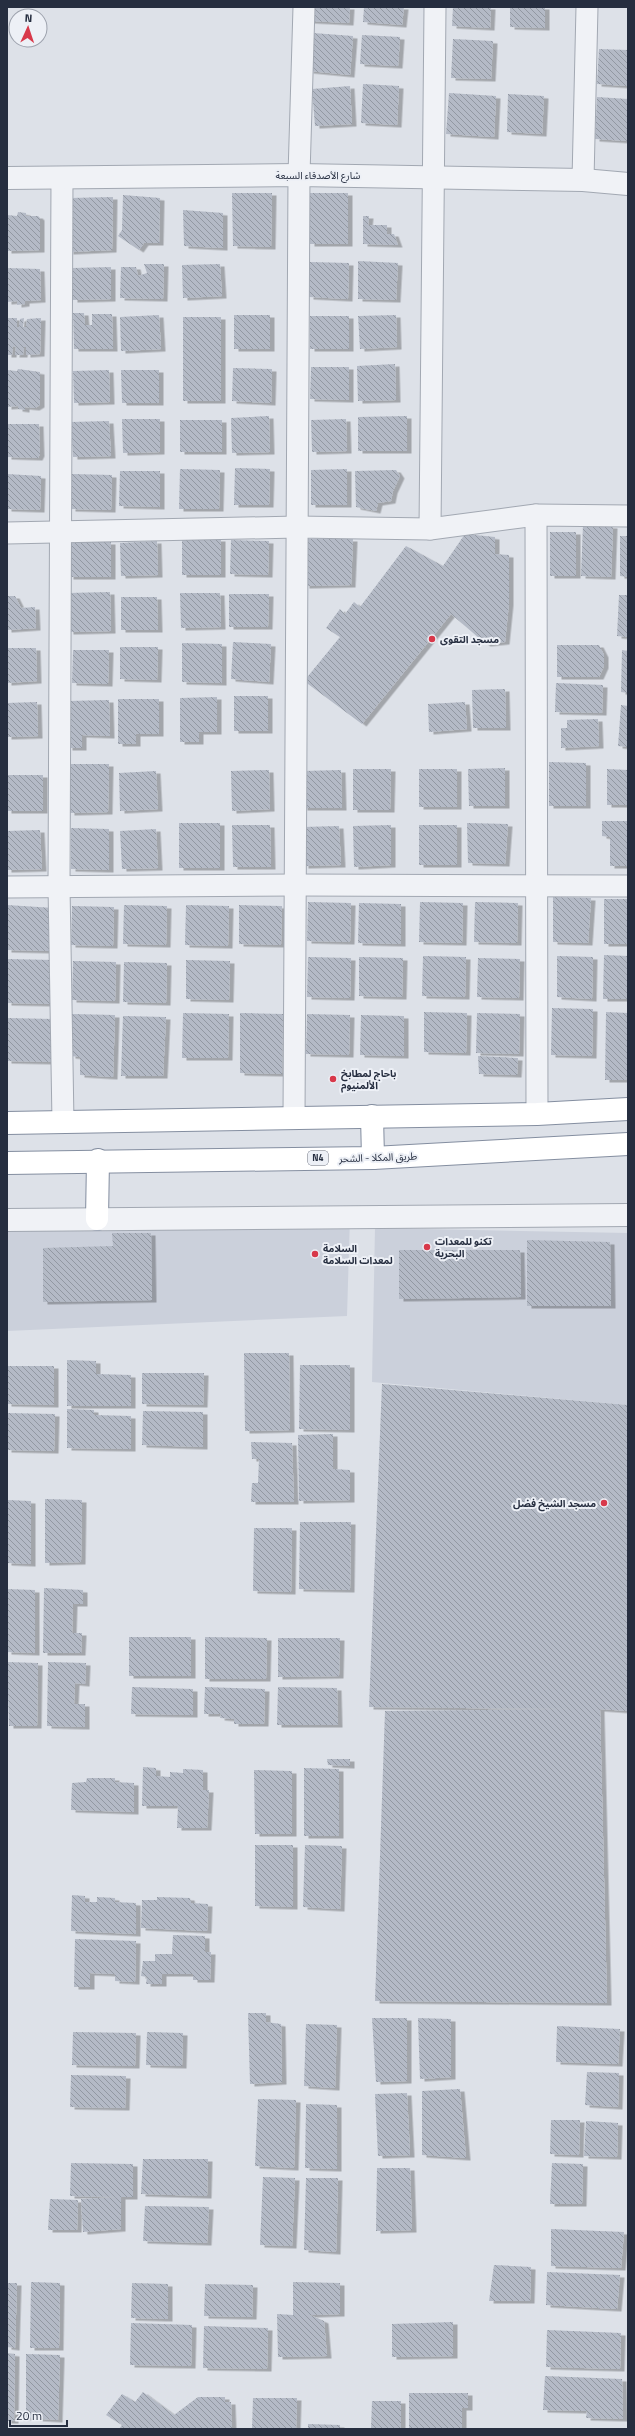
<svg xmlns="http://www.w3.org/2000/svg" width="635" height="2436" font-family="'Titillium Web','Noto Sans Arabic',sans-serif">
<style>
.built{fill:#cbd0db}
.building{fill:url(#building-back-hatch);filter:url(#shadow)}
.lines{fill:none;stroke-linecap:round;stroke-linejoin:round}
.minor-casing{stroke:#a2a8b2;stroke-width:23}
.tertiary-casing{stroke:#a2a8b2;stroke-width:24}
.trunk-casing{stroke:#848ea0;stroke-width:24}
.minor{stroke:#f0f2f6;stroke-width:21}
.tertiary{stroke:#f0f2f6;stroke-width:22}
.trunk{stroke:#fff;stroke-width:22}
.poi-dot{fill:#d8384a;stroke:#edf0f6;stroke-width:1.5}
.labels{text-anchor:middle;stroke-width:4;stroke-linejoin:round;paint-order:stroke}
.shield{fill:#edf0f6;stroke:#626877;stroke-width:1}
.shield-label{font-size:9px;font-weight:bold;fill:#262e40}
.street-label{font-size:10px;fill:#262e40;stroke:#edf0f6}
.poi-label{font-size:10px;font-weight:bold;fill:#262e40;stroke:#edf0f6;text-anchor:start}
</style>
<defs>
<pattern id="building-back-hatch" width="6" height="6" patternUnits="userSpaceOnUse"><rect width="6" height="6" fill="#b4bac6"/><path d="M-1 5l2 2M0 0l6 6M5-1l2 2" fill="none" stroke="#9298a2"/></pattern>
<filter id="shadow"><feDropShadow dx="4.5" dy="2.5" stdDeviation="0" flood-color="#0004"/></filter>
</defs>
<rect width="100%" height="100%" fill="#dde1e8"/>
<!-- built -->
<g class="built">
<polygon points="350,1217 347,1316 7,1331 7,1231"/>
<polygon points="375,1228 628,1233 628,1405 372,1382"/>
</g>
<!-- building -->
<g class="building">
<polygon points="310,7 350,7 349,23 310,21"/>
<polygon points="364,7 404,7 402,25 363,22"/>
<polygon points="453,7 491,7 490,28 452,26"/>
<polygon points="510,7 545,7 545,28 510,27"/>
<polygon points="313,33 353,36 350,75 309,71"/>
<polygon points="362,35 400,37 398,66 360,64"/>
<polygon points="453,39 493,41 491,79 451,78"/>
<polygon points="599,49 628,50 628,86 597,84"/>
<polygon points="363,84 399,86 397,125 361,123"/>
<polygon points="350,86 352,124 315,126 312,89"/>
<polygon points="449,93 496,96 494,137 446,134"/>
<polygon points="508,94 544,96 542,134 507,132"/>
<polygon points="597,97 628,99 628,141 595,139"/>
<polygon points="232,193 272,193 271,247 233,246"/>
<rect x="310" y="193" width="38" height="51"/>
<polygon points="123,195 160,198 159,243 144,243 139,250 118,236 122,230"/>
<polygon points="113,197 112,250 69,252 70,198"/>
<polygon points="183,210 223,213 223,248 184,246"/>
<polygon points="18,212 26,213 26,216 38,216 40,218 40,250 7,251 7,215 17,216"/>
<polygon points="363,216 369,216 368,225 387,225 387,234 394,234 398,245 363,244"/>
<polygon points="358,261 398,263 396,300 358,299"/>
<polygon points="310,262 349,263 348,299 309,297"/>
<polygon points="144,264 164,264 163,299 120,298 121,267 136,267 138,276 147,273"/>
<polygon points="220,264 222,296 183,298 182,265"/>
<polygon points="111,267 111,299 73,300 73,268"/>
<polygon points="7,268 40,269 41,300 25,301 25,304 17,305 17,301 7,302"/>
<polygon points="73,313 84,313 85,325 92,325 92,314 112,314 113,349 74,349"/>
<polygon points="159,315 161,349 121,351 120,317"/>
<rect x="234" y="315" width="36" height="34"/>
<polygon points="396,315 397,347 360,349 358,316"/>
<rect x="310" y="316" width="39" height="33"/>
<rect x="183" y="317" width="38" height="84"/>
<polygon points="7,318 17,318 17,327 19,327 20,319 24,318 23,327 26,327 27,319 41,318 40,354 26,355 26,347 24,347 23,355 15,355 16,347 13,346 12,355 7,355"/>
<polygon points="395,364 396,400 358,401 357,366"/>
<polygon points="311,367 349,367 349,400 310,399"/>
<polygon points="233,368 272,369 271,403 232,401"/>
<polygon points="18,369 40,372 40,405 35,408 25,407 25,410 18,409 18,406 7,407 7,370 17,371"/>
<polygon points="109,370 110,402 74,403 73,371"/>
<polygon points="121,370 159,370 159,403 122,403"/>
<polygon points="269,416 270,452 232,453 231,418"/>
<polygon points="407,416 407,451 358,451 358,417"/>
<polygon points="122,419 160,419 160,452 123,453"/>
<polygon points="346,419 347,451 312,452 311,420"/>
<rect x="180" y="420" width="42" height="32"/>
<polygon points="109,421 111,456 73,457 71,422"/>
<polygon points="7,424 39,424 40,454 38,458 7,457"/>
<polygon points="235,468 270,469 269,505 234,505"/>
<polygon points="180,469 220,470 219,509 179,509"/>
<polygon points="347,469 347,505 311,505 311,470"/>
<polygon points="396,470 400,476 393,491 391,501 378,503 376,511 356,507 355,471"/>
<polygon points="120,471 160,471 160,507 119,506"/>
<polygon points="7,474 41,476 40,510 7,509"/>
<polygon points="72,474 112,475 111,510 71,509"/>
<polygon points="583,525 613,526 611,577 581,576"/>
<rect x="550" y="532" width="26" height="44"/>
<polygon points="465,534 495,537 495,554 509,555 509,603 505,642 486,644 451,614 362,724 304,681 340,637 326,628 340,609 345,614 354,602 360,607 406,546 443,566"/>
<polygon points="620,536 628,536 628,577 620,576"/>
<polygon points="69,537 78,537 80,542 111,542 111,577 69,577"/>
<rect x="182" y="539" width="39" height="36"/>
<polygon points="305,539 353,539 351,585 305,586"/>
<polygon points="231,540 269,541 268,575 230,574"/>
<polygon points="157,541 158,575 121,576 120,543"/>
<polygon points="110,592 111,631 69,632 68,593"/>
<polygon points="180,593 220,593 221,627 181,628"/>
<polygon points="229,594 269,594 268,627 229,627"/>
<polygon points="619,595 628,595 628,637 617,636"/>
<polygon points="7,596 15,596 21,608 35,607 36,628 7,630"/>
<polygon points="121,597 157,597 158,630 121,630"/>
<polygon points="233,642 271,644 269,682 231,679"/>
<polygon points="182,643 222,644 222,683 182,682"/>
<polygon points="557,645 599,645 604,655 604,666 599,677 557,677"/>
<polygon points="120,647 158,647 157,680 120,679"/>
<polygon points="7,648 36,648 37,681 7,683"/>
<polygon points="73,650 109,650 108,684 72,683"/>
<polygon points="622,650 628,651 628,693 621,692"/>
<polygon points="556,683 603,685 602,713 555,712"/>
<polygon points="505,689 506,728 473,728 472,690"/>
<rect x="234" y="696" width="34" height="35"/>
<polygon points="217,697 217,732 199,732 199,742 180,742 180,698"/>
<polygon points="118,699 159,699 159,734 136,734 136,744 118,744"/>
<polygon points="109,700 110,736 82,735 82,748 68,748 68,701"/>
<polygon points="37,702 38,736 7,737 7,703"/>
<polygon points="465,702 467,729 429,732 428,704"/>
<polygon points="621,705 628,706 628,747 618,746"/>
<polygon points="598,719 599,746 561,748 561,728 567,728 567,720"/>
<polygon points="549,762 586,763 586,806 549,806"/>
<polygon points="70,764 109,764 108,812 70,813"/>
<polygon points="505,768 505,806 469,806 468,769"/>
<polygon points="353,769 391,769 390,810 353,810"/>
<rect x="419" y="769" width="38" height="38"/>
<polygon points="607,769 628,770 628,805 607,805"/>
<polygon points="269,770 270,809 232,811 231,771"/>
<polygon points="341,770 342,808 303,808 303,771"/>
<polygon points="156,771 158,809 120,811 119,773"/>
<rect x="7" y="775" width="36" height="36"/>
<polygon points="602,821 628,821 628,866 610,866 610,837 602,836"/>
<rect x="179" y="823" width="41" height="45"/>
<polygon points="467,823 508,824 505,864 468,863"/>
<polygon points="232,825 270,825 271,867 233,867"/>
<polygon points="391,825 391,865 354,867 353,826"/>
<rect x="419" y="825" width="38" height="40"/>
<polygon points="339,826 341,865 304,866 303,827"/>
<polygon points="71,828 109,829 109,870 71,869"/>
<polygon points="156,829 158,868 122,869 120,831"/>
<polygon points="40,830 42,869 7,870 7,831"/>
<polygon points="553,897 591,898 588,943 553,942"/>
<rect x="604" y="899" width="24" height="45"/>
<polygon points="308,902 351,903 350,942 307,941"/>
<polygon points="420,902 463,903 462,943 419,942"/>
<polygon points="475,902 518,903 517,943 474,942"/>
<polygon points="359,903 401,904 401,944 358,943"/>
<polygon points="7,905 54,908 53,951 7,950"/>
<polygon points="124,905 167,906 166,945 123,944"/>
<polygon points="186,905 229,906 228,946 185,945"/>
<polygon points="239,905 282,906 281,945 239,944"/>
<polygon points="72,906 114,907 113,946 71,945"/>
<polygon points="604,955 628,956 628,999 603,999"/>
<polygon points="423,956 466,957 465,997 422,996"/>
<polygon points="557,956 593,957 592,999 557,997"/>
<polygon points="308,957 351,958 350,998 307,997"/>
<polygon points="359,957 403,958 402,997 359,996"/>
<polygon points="478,958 520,959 519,998 477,997"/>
<polygon points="7,959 54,960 53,1004 7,1003"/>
<polygon points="186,960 230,961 229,1000 186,999"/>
<polygon points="73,961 116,962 115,1001 72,1000"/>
<polygon points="124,962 167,963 166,1003 123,1002"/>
<polygon points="552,1008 593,1009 592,1056 551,1055"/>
<polygon points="424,1012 467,1013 466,1053 424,1052"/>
<polygon points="606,1012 628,1013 628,1073 626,1080 605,1080"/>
<polygon points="183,1013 229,1014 228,1058 182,1058"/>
<polygon points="240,1013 283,1014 282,1074 240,1073"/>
<polygon points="477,1013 520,1014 519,1054 476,1053"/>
<polygon points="72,1014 115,1015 113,1077 80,1075 80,1057 71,1056"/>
<polygon points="307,1014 350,1015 349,1055 306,1054"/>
<polygon points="361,1015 404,1016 404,1056 360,1055"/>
<polygon points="123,1016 166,1017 163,1076 121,1076"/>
<polygon points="7,1018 54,1019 54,1062 7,1061"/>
<polygon points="478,1056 518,1058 517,1075 479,1074"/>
<polygon points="112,1233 151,1233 152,1300 43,1302 43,1248 113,1246"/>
<polygon points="527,1240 610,1242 611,1306 527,1306"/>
<polygon points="399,1250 520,1250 521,1297 399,1299"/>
<polygon points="244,1353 289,1353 290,1430 245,1431"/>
<polygon points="67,1360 96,1361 96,1374 131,1375 131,1406 67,1406"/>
<polygon points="300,1365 350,1365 350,1430 299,1429"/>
<polygon points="7,1366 54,1366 54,1405 7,1404"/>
<polygon points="142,1373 204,1373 203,1405 142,1404"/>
<polygon points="382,1384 628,1405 628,1711 600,1709 607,2003 375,2001 385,1711 571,1709 369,1707"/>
<polygon points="67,1409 94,1410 94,1415 131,1416 131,1449 67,1448"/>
<polygon points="143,1411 203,1412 203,1447 142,1445"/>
<polygon points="7,1413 55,1414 54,1451 7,1450"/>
<polygon points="333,1434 333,1469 350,1470 350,1500 299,1501 298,1435"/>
<polygon points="251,1442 292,1443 294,1502 251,1502 252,1483 258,1483 259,1459 252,1459"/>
<polygon points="45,1499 82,1500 81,1562 45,1563"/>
<polygon points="7,1500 31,1501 31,1564 7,1563"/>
<polygon points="300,1522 351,1522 350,1590 299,1589"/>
<polygon points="254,1528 292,1528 291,1592 253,1591"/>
<polygon points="44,1588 83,1590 83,1604 73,1604 72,1633 82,1633 81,1653 43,1653"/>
<polygon points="7,1589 35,1590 35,1653 7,1652"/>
<rect x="129" y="1637" width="62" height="39"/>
<polygon points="205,1637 267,1638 266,1679 205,1679"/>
<polygon points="278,1638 340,1638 339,1676 278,1677"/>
<polygon points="7,1662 38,1663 37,1726 9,1726"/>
<polygon points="48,1662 86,1663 85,1684 75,1683 74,1704 85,1704 85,1727 47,1726"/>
<polygon points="132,1687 193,1689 193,1715 131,1714"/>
<polygon points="205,1687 265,1689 264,1724 234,1724 234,1719 220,1718 221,1714 204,1714"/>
<polygon points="278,1687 337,1688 338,1725 277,1725"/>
<polygon points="327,1759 350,1759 350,1766 328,1765"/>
<polygon points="143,1767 156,1768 156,1776 170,1777 170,1772 183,1773 183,1769 203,1770 203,1790 209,1790 207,1828 177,1828 178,1806 142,1806"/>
<polygon points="304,1768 339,1769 339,1836 304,1836"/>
<polygon points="254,1770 292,1771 292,1834 255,1834"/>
<polygon points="87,1778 115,1778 115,1782 134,1783 134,1812 71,1810 72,1783 86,1782"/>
<polygon points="255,1845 293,1845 293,1907 255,1906"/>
<polygon points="305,1845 342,1846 340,1909 303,1907"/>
<polygon points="72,1895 85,1896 85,1902 97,1902 97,1897 115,1898 115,1902 136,1903 136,1934 71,1931"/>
<polygon points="157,1897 190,1898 191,1903 208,1904 207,1931 141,1928 142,1900 157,1900"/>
<polygon points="173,1935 205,1936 205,1952 211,1952 210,1980 193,1980 193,1974 162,1974 162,1984 146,1984 147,1977 141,1976 143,1961 155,1961 155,1954 172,1954"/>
<polygon points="75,1939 136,1941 135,1982 115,1981 115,1974 90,1973 90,1987 74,1987"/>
<polygon points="248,2013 266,2013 266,2022 281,2024 282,2082 250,2084"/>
<polygon points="372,2018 407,2018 407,2081 376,2082"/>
<polygon points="418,2018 451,2019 451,2077 420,2079"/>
<polygon points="306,2024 337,2025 335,2088 304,2086"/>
<polygon points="557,2026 620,2029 618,2064 556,2062"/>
<polygon points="73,2032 136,2033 135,2066 72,2065"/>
<polygon points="147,2032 183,2033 182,2066 146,2065"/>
<polygon points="587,2072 619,2073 618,2107 585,2105"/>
<polygon points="71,2075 126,2076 125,2108 70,2107"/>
<polygon points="460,2089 466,2158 422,2155 422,2091"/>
<polygon points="407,2093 410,2155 378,2156 375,2094"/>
<polygon points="258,2099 296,2100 294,2168 255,2166"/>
<polygon points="306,2104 337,2105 337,2169 305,2168"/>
<polygon points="551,2120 580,2120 579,2155 550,2154"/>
<polygon points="586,2121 618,2123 617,2157 584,2156"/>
<polygon points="143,2159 208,2159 207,2196 141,2194"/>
<polygon points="71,2163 133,2164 133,2197 121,2197 121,2229 83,2232 81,2199 118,2197 70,2196"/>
<polygon points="552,2163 583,2164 582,2204 550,2204"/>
<polygon points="377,2168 410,2168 412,2230 376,2231"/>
<polygon points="263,2177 295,2178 292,2246 260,2245"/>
<polygon points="306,2178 338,2178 336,2252 304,2250"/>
<polygon points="50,2199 78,2200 77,2230 48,2230"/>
<polygon points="145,2206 209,2207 207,2243 143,2241"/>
<polygon points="551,2229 624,2232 621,2268 551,2266"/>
<polygon points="494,2265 531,2267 530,2301 489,2301"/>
<polygon points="547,2272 620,2275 617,2309 546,2305"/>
<polygon points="31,2282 60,2283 59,2348 30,2348"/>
<polygon points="293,2282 340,2283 340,2314 310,2315 324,2321 327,2356 278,2357 277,2314 293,2315"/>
<polygon points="7,2283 17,2283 15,2348 7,2347"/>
<polygon points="132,2283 168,2284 168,2319 131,2318"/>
<polygon points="205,2284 253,2285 252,2317 204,2316"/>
<polygon points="453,2322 453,2356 392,2357 392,2324"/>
<polygon points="131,2323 192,2325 191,2366 130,2365"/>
<polygon points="204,2326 268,2328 267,2369 203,2368"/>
<polygon points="547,2330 621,2333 620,2369 546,2367"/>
<polygon points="7,2353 15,2354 14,2421 7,2421"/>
<polygon points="26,2354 60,2355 58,2420 26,2418"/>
<polygon points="545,2376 622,2379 623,2419 586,2418 587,2411 543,2410"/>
<polygon points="143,2392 174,2415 198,2397 225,2397 225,2402 231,2402 232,2429 119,2429 122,2425 106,2415 122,2394 135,2402"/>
<polygon points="409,2393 468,2393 468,2408 462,2408 462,2429 409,2429"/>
<polygon points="253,2398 297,2398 296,2429 252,2429"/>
<polygon points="372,2401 401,2401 401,2429 371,2429"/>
<polygon points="308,2424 340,2425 340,2429 308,2429"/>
</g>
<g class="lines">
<!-- minor casing -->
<g class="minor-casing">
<g id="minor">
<polyline points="62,178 59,886 63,1122"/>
<polyline points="583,180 587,7"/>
<polyline points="536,515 537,1114"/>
<polyline points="430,529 435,7"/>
<polyline points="7,533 297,527 430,529 536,515 628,516"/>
<polyline points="7,887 296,885 628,886"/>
<polyline points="294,1118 299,175 304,7"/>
</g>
</g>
<!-- tertiary casing -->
<g class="tertiary-casing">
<g id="tertiary">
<polyline points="7,178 299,175 583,180 628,184"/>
<polyline points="7,1220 628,1215"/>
</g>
</g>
<!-- trunk casing -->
<g class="trunk-casing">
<g id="trunk">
<polyline points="372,1116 373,1158"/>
<polyline points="7,1123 537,1114 628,1109"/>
<polyline points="7,1163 373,1158 628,1144"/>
<polyline points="97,1219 98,1160"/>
</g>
</g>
<!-- minor -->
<use href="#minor" class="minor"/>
<!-- tertiary -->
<use href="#tertiary" class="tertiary"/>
<!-- trunk -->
<use href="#trunk" class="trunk"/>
</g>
<!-- markers -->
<g class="poi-dot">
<circle cx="432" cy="639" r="4"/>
<circle cx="333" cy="1079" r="4"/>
<circle cx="427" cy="1247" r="4"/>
<circle cx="315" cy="1254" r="4"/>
<circle cx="604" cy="1503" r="4"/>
</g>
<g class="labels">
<!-- shield labels -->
<rect class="shield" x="308" y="1151" width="20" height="14" rx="3"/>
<g class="shield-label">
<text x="318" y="1161">N4</text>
</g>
<!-- street labels -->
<g class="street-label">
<text x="318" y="179">شارع الأصدقاء السبعة</text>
<text transform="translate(378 1157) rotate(-2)" y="4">طريق المكلا - الشحر</text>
</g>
<!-- poi labels -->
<g class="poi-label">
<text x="440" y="643">مسجد التقوى</text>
<text x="341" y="1077">باحاج لمطابخ<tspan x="341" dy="12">الألمنيوم</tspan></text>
<text x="435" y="1245">تكنو للمعدات<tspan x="435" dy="12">البحرية</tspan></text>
<text x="323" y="1252">السلامة<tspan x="323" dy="12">لمعدات السلامة</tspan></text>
<text x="596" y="1507" text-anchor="end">مسجد الشيخ فضل</text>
</g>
</g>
<!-- border -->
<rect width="635" height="2436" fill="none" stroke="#262e40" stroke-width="16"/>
<!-- north arrow -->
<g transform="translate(28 28) rotate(3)"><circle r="19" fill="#edf0f6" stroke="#9da2ad"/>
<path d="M0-3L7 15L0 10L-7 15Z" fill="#d8384a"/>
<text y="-6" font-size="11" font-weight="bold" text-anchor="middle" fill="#262e40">N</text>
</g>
<!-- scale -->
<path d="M10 2420v6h57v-6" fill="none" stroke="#262e40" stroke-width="2"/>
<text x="16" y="2420" font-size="12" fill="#262e40" stroke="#edf0f6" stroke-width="3" paint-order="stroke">20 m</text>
</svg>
